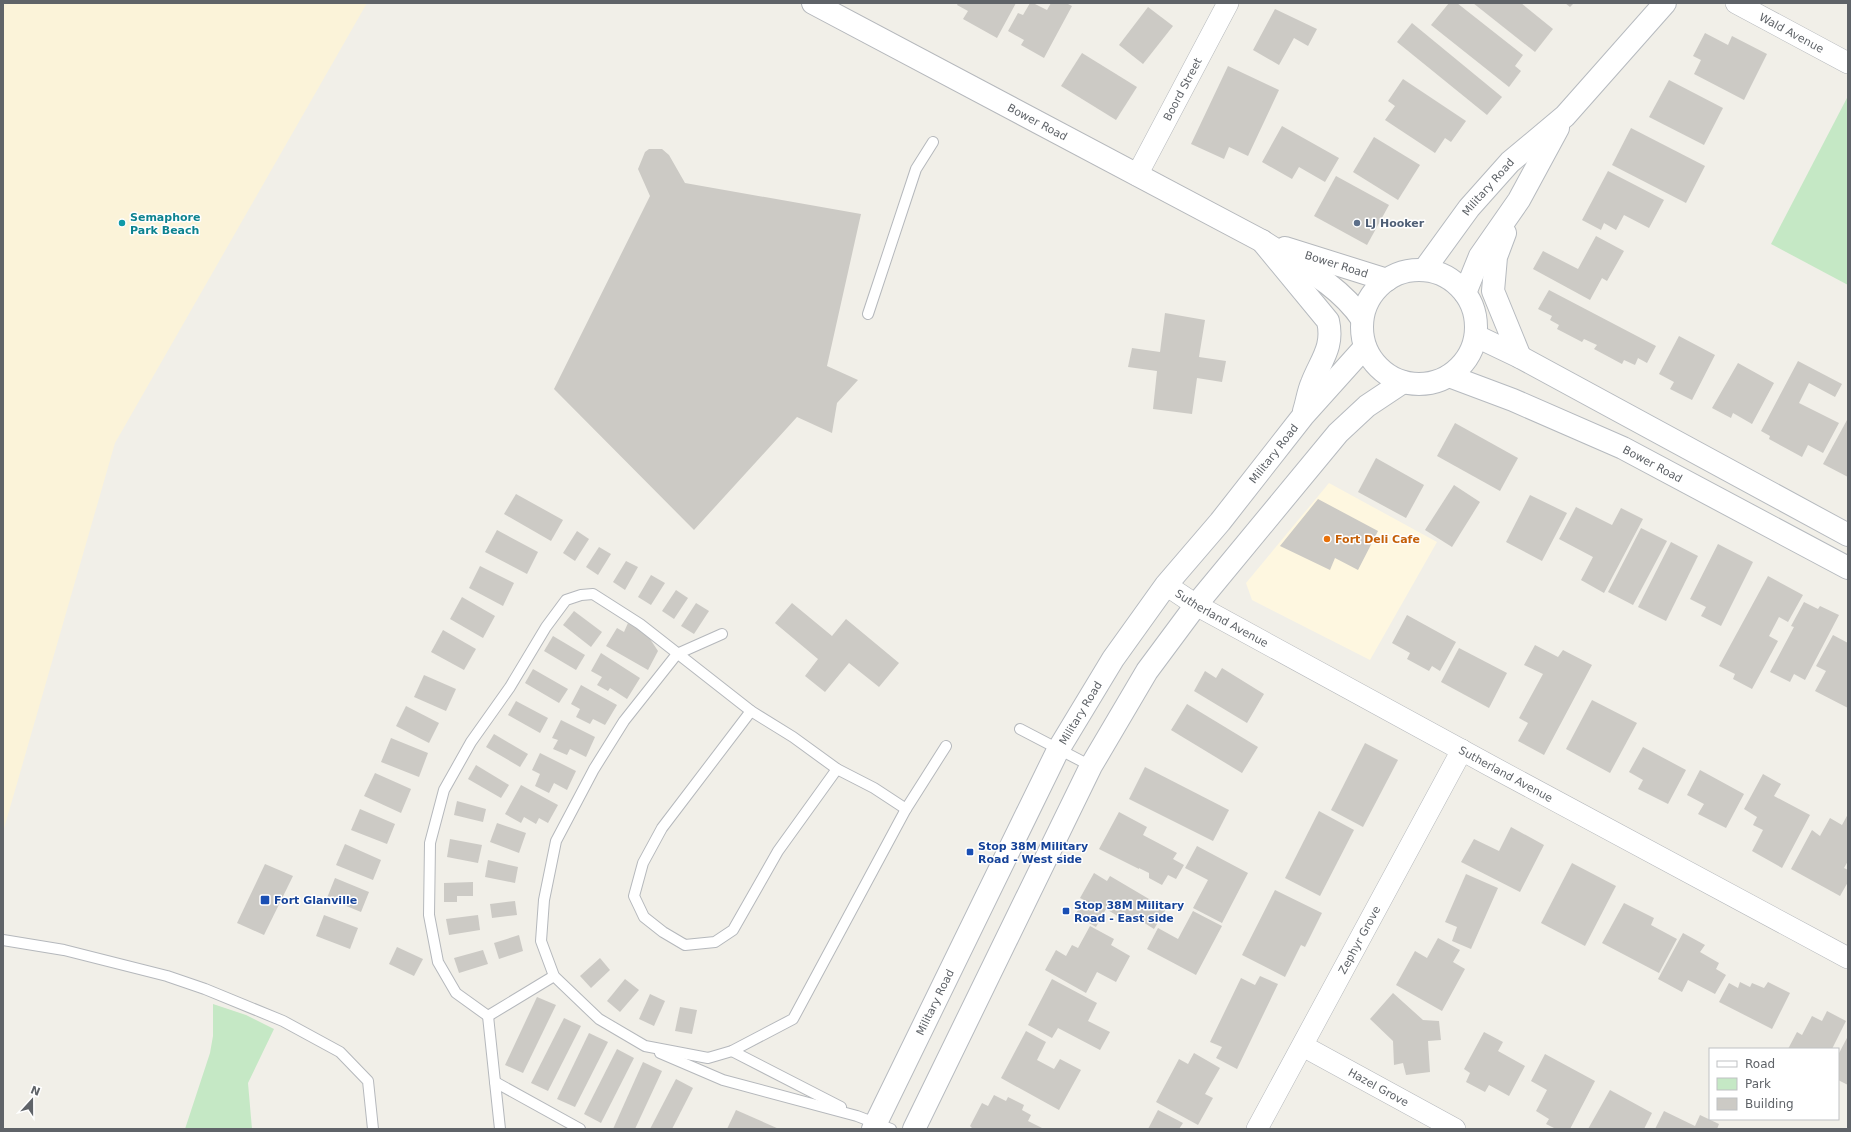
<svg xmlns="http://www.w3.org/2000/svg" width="1851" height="1132" font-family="'DejaVu Sans',sans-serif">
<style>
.commercial{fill:#fef7e0}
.green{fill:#c5e8c5}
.sand{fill:#fbf3d9}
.building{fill:#cccac5}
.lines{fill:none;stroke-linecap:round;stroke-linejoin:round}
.service-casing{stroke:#b5b8bc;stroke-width:12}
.minor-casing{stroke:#b5b8bc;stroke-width:22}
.tertiary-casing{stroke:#b5b8bc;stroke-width:24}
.secondary-casing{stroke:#b6babf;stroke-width:24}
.service{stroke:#fff;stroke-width:10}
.minor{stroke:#fff;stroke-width:21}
.tertiary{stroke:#fff;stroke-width:22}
.secondary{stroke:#fff;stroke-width:22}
.culture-dot{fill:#0f9aa8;stroke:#fff;stroke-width:1.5}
.service-dot{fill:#5c6f8a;stroke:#fff;stroke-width:1.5}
.food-dot{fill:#e8710a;stroke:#fff;stroke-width:1.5}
.transit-dot{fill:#1a4fb4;stroke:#fff;stroke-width:1.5}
.labels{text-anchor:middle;stroke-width:3;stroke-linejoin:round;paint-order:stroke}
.street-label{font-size:11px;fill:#5f6368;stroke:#fff}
.culture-label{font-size:11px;font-weight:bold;fill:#0d838f;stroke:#fff;text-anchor:start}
.service-label{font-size:11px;font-weight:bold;fill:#4e5e75;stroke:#fff;text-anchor:start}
.food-label{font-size:11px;font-weight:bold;fill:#c56008;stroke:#fff;text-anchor:start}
.transit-label{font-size:11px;font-weight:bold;fill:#164399;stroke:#fff;text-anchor:start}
</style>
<rect width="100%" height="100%" fill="#f1efe8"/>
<!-- commercial -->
<polygon class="commercial" points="1329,483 1437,542 1370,660 1252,600 1246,583"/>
<!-- green -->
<g class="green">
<polygon points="1848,96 1848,285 1771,244"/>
<polygon points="213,1004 246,1015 274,1029 248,1083 252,1129 185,1129 210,1053 213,1036"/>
</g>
<!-- sand -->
<polygon class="sand" points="3,3 367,3 115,443 3,832"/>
<!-- building -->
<g class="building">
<polygon points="958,3 1016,3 997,38 963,19 968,11 957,5"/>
<polygon points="1030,3 1033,3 1047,10 1051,3 1066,3 1072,6 1044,58 1021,45 1024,40 1008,31 1018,13 1023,15"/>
<polygon points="1449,3 1457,3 1523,55 1515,66 1521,71 1509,87 1431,25"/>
<polygon points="1473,3 1521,3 1553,29 1535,52"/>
<polygon points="1565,3 1574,3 1570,7"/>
<polygon points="1148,7 1173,26 1143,64 1119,45"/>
<polygon points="1275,9 1317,29 1308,46 1294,38 1279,65 1253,50"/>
<polygon points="1412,23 1502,97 1487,115 1397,42"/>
<polygon points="1705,33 1728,45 1732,36 1767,54 1744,100 1694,74 1701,60 1693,56"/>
<polygon points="1082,53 1137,87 1116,120 1061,86"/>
<polygon points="1228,66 1279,90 1248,156 1229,147 1224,159 1191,144"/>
<polygon points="1403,79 1466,121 1451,142 1445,138 1435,153 1385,120 1395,106 1388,101"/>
<polygon points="1669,80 1723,108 1704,145 1649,117"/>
<polygon points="1282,126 1339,158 1325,182 1299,167 1292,179 1262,162"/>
<polygon points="1631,128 1705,166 1686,203 1612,165"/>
<polygon points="1374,137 1420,165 1398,200 1353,172"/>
<polygon points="649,149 662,149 669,155 685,183 861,214 827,366 858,380 837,403 832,433 797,417 694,530 554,389 650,196 638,169 645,152"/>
<polygon points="1608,171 1664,200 1649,228 1624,215 1616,230 1604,223 1601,230 1582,220"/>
<polygon points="1336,176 1389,205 1367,245 1314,216"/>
<polygon points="1596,236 1624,251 1607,281 1602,278 1590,300 1533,269 1543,251 1578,269"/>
<polygon points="1549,290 1656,346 1647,363 1638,358 1635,365 1624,360 1622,364 1594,349 1597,345 1584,339 1582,342 1557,329 1559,325 1550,320 1552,316 1538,309"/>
<polygon points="1165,313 1205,320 1199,357 1226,361 1222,382 1197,378 1192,414 1153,409 1157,371 1128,367 1132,348 1160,352"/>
<polygon points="1679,336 1715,355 1692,400 1670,389 1674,382 1659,374"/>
<polygon points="1798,361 1842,384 1835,397 1809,383 1799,403 1839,423 1823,453 1808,445 1802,457 1769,439 1770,436 1761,431"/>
<polygon points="1738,363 1774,383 1752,424 1733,413 1731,418 1712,408"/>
<polygon points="1847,420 1848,421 1848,477 1823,464"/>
<polygon points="1455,423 1518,458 1500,491 1437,456"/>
<polygon points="1376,458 1424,485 1406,518 1358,492"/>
<polygon points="1454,485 1480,502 1452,547 1425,530"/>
<polygon points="516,494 563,520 551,541 504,514"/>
<polygon points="1530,495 1567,513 1542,561 1506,542"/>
<polygon points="1318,499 1378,531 1358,570 1335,558 1330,570 1280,546"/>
<polygon points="1576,507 1612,525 1621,508 1643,519 1604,593 1581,580 1593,557 1559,539"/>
<polygon points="1641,528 1667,541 1633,605 1608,592"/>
<polygon points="497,530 538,552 527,574 485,552"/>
<polygon points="577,531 589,539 575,561 563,553"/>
<polygon points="1671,542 1698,556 1666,621 1638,607"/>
<polygon points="1718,544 1753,562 1721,626 1701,616 1706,607 1690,599"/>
<polygon points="599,547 611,554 598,575 586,567"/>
<polygon points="626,561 638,567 625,590 613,582"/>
<polygon points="480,566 514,583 503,606 469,588"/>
<polygon points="651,575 665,583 651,605 638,597"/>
<polygon points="1768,576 1803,595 1788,622 1779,617 1769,636 1778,641 1752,689 1733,679 1735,674 1719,666"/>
<polygon points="676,590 688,598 674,619 662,611"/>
<polygon points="462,597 495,616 483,638 450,619"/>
<polygon points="1804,602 1818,609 1820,606 1839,615 1805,680 1794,674 1790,682 1770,672 1794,627 1791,626"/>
<polygon points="696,603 709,611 694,634 681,626"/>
<polygon points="792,603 832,636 846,619 899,663 879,687 849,663 825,692 805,676 818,659 775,623"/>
<polygon points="574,611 602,632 591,647 563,625"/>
<polygon points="1407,615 1456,642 1440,671 1432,666 1429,671 1407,659 1410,653 1392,643"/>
<polygon points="628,623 646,633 658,651 648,670 606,646 617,628 624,632"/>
<polygon points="443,630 476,649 464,670 431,652"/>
<polygon points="1833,635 1848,643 1848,708 1815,691 1826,671 1816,666"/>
<polygon points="553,636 585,655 576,670 544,651"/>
<polygon points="1535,645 1558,657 1563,650 1592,665 1544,755 1518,741 1528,723 1519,718 1543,674 1524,665"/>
<polygon points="1459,648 1507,673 1489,708 1441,682"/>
<polygon points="601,653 640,678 627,699 610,688 608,691 597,685 602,677 591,671"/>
<polygon points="1222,668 1264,694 1247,723 1194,691 1205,671 1216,678"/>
<polygon points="533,669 568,689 559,703 525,683"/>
<polygon points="424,675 456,689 446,711 414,697"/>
<polygon points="581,685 617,705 605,725 593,719 590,724 576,717 580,709 571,704"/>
<polygon points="1592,700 1637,723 1610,773 1566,749"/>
<polygon points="516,701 548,718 540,733 508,715"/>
<polygon points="1187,704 1258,747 1242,773 1171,730"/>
<polygon points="406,706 439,723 429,743 396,726"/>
<polygon points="561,720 595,737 586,757 570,749 567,755 553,749 558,740 552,738"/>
<polygon points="494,734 528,754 520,767 486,747"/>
<polygon points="391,738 428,753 419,777 381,762"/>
<polygon points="1365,743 1398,760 1363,827 1331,810"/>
<polygon points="1643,747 1686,770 1668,804 1638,789 1643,780 1629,772"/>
<polygon points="540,753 576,771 567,790 554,783 549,793 535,786 540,774 532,770"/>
<polygon points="476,765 509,785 501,798 468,779"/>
<polygon points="1145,767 1229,810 1213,841 1129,799"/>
<polygon points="1700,770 1744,794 1726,828 1698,814 1704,804 1687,795"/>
<polygon points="375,773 411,789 401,813 364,796"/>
<polygon points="1763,774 1781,784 1774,796 1810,815 1782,868 1752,851 1763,830 1753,825 1757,817 1744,809"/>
<polygon points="521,785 558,805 548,823 539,818 536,824 524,817 521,823 505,814"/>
<polygon points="457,801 486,809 483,822 454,815"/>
<polygon points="360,809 395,824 387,844 351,830"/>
<polygon points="1319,811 1354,830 1320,896 1285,878"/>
<polygon points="1119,812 1147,827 1143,835 1177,853 1173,859 1184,865 1176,879 1168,875 1162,885 1149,878 1149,873 1139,868 1139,869 1099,849"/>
<polygon points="1848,814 1848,861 1844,868 1848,870 1848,882 1840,896 1791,869 1812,830 1820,836 1830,818 1842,825"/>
<polygon points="497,823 526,833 519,853 490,842"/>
<polygon points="1511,827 1544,845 1520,892 1461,862 1474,839 1499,851"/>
<polygon points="450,839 482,845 478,863 447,857"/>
<polygon points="345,844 381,860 373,880 336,865"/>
<polygon points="1197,846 1248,873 1222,923 1193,908 1208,880 1185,868"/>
<polygon points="488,860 518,867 515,883 485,877"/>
<polygon points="1572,863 1616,886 1585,946 1541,923"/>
<polygon points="265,864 293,876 264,935 237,923"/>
<polygon points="1094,873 1107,881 1110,876 1166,909 1154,929 1135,917 1131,924 1106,909 1096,927 1075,915 1084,900 1080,898"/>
<polygon points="1466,874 1498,888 1471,949 1452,941 1457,927 1445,922"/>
<polygon points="335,878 369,892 361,912 327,898"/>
<polygon points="473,882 473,896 457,896 457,902 444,902 444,883"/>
<polygon points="1275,890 1322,913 1305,947 1301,945 1285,977 1242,955"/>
<polygon points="515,901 517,915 492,918 490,904"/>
<polygon points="1624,903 1654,918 1651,925 1677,939 1659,973 1602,943"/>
<polygon points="1193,911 1222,926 1196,975 1147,949 1158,928 1178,939"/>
<polygon points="324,915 358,928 350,949 316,936"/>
<polygon points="478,915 480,930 449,935 446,919"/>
<polygon points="1090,926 1114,939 1111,945 1130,956 1116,982 1097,972 1086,993 1045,970 1056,950 1066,956 1072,945 1078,948"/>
<polygon points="1683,933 1705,945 1700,952 1719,963 1716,969 1726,975 1715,994 1688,980 1682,992 1658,979"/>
<polygon points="519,935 523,951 499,959 494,943"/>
<polygon points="1438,938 1460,950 1453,962 1465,969 1442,1011 1396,985 1415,951 1427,958"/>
<polygon points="397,947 423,959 414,976 389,964"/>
<polygon points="483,950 488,964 459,973 454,958"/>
<polygon points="600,958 610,970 591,988 580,976"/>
<polygon points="1260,976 1278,984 1237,1069 1216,1058 1222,1047 1210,1042 1241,978 1255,985"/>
<polygon points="625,979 639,990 620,1012 607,1001"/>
<polygon points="1052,979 1097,1003 1088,1021 1110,1032 1100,1050 1058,1028 1052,1038 1028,1025"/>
<polygon points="1740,982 1750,987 1752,983 1764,988 1768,982 1790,993 1772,1029 1719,1002 1729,983 1738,988"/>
<polygon points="1393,993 1423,1020 1439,1021 1441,1040 1428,1041 1430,1072 1406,1075 1403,1063 1394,1065 1393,1041 1370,1019"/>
<polygon points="650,994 665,1001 654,1026 639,1019"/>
<polygon points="537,997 556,1005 523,1073 505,1065"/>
<polygon points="680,1007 697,1010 692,1034 675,1031"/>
<polygon points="1827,1011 1846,1021 1832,1049 1788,1049 1797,1032 1802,1035 1812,1016 1822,1021"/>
<polygon points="564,1018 581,1026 548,1091 531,1083"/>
<polygon points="1026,1031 1046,1042 1037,1060 1054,1069 1060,1059 1081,1070 1059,1110 1001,1078"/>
<polygon points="1484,1032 1503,1042 1498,1051 1525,1066 1509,1096 1489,1085 1485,1092 1466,1082 1470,1073 1464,1069"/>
<polygon points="589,1033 608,1042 575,1107 557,1099"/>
<polygon points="1848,1036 1848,1085 1838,1080 1838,1055"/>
<polygon points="617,1049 634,1058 601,1123 584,1114"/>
<polygon points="1194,1053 1220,1068 1205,1094 1213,1098 1198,1125 1156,1102 1179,1059 1188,1064"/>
<polygon points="1545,1054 1595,1081 1570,1129 1556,1129 1546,1124 1549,1119 1536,1111 1547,1090 1531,1081"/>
<polygon points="643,1062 662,1071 635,1129 613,1129"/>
<polygon points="676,1079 693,1088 672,1129 650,1129"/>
<polygon points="1610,1090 1652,1113 1644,1129 1588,1129"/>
<polygon points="994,1095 1006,1101 1008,1097 1024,1105 1022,1110 1031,1115 1028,1121 1044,1129 973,1129 970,1126 982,1103 988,1106"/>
<polygon points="736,1110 779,1129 727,1129"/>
<polygon points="1158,1110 1183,1123 1179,1129 1148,1129"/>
<polygon points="1664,1111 1695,1126 1700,1115 1719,1124 1717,1129 1655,1129"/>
</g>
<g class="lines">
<!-- service casing -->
<g class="service-casing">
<g id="service">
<polyline points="868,314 916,169 933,142"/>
<polyline points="722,634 677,654 624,721 594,769 556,841 544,900 541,941 554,976 599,1019 645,1046 708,1058 732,1051 793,1019 906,809 946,746"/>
<polyline points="751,711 662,828 643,863 634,896 644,917 663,932 685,945 715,942 733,930 778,851 837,769"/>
<polyline points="1020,729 1091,766"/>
<polyline points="3,940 64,950 167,976 205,989 283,1021 340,1052 368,1081 373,1129"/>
<polyline points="554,976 488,1016 456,993 438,962 429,915 430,843 444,790 471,742 510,687 546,627 566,600 581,595 593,594 640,624 751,711 793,737 837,769 874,788 906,809"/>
<polyline points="488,1016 500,1129"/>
<polyline points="732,1051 841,1107"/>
<polyline points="660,1053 723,1080 857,1116 891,1129"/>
<polyline points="495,1082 580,1129"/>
</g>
</g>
<!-- minor casing -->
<g class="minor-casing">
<g id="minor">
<path id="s1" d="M1736,3l112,60"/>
<path id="s2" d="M1137,175l91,-172"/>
<path id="s3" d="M1166,585l30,20 293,160 359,193"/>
<path id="s4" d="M1303,1046l152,83"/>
<path id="s5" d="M1257,1129l205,-379"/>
</g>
</g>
<!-- tertiary casing -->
<g class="tertiary-casing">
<g id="tertiary">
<path id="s6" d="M813,3l449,238c35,23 77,43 100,78"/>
<path id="s7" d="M1285,248l102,32"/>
</g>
</g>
<!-- secondary casing -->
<g class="secondary-casing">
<g id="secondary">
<polyline points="1505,233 1496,257 1493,291 1520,357"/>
<path d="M1262,241l66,80c6,26 -7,39 -16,62 -4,9 -5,19 -8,28"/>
<path id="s8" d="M1424,270l45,-62 41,-46 55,-46 100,-113"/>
<circle cx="1419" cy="327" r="57"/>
<polyline points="1465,293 1480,256 1519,200 1558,128"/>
<polyline points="1476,336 1520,357 1848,535"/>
<path id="s9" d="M1449,376l64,24 110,48 225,120"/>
<path id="s10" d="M873,1129l185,-379 55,-91 53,-74 54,-63 83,-106 62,-69"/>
<polyline points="914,1129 1091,766 1147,671 1196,605 1338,433 1367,406 1403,382"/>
</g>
</g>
<!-- service -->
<use href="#service" class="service"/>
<!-- minor -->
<use href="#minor" class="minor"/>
<!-- tertiary -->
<use href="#tertiary" class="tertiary"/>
<!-- secondary -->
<use href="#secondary" class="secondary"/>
</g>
<!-- markers -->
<circle class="culture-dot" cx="122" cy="223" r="4"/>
<circle class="service-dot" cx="1357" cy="223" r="4"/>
<circle class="food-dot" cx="1327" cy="539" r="4"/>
<g class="transit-dot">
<rect x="966" y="848" width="8" height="8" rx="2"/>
<rect x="260" y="895" width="10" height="10" rx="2"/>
<rect x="1062" y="907" width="8" height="8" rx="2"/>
</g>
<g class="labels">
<!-- street labels -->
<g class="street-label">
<text dy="4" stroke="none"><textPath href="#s1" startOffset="63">Wald Avenue</textPath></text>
<text dy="4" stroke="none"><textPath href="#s2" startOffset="97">Boord Street</textPath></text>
<text dy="4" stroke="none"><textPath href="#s6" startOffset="254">Bower Road</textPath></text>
<text dy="4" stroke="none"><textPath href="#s8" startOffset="105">Military Road</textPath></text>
<text dy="4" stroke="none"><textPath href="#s7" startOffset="54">Bower Road</textPath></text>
<text dy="4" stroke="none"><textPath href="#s10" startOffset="789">Military Road</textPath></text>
<text dy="4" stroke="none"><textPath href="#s9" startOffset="222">Bower Road</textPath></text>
<text dy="4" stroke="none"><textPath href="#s3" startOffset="65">Sutherland Avenue</textPath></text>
<text dy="4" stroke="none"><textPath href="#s10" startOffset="465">Military Road</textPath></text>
<text dy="4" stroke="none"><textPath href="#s3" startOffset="389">Sutherland Avenue</textPath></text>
<text dy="4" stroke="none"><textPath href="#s5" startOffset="215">Zephyr Grove</textPath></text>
<text dy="4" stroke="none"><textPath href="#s10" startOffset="141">Military Road</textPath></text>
<text dy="4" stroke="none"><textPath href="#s4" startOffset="86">Hazel Grove</textPath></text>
</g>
<!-- culture labels -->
<g class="culture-label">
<text x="130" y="221">Semaphore<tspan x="130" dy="13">Park Beach</tspan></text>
</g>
<!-- service labels -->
<g class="service-label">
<text x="1365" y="227">LJ Hooker</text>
</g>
<!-- food labels -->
<g class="food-label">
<text x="1335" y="543">Fort Deli Cafe</text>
</g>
<!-- transit labels -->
<g class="transit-label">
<text x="978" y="850">Stop 38M Military<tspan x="978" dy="13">Road - West side</tspan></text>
<text x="274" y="904">Fort Glanville</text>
<text x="1074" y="909">Stop 38M Military<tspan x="1074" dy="13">Road - East side</tspan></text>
</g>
</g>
<!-- border -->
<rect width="1851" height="1132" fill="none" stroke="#5f6368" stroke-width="8"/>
<!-- legend -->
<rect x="1709" y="1048" width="130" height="72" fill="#ffffff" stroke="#bfc1c3"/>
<rect x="1717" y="1061" width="20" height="6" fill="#ffffff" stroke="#bfc1c3"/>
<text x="1745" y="1068" font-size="12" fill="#5f6368">Road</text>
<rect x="1717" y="1078" width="20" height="12" fill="#c5e8c5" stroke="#bfc1c3"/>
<text x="1745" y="1088" font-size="12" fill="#5f6368">Park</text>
<rect x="1717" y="1098" width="20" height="12" fill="#cccac5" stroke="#bfc1c3"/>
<text x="1745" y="1108" font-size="12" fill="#5f6368">Building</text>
<!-- north arrow -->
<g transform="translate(32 1100) rotate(21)" stroke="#ffffff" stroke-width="3" paint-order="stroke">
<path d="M0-3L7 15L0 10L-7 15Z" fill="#5f6368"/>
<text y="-6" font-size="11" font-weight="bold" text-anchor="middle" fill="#5f6368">N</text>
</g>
</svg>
